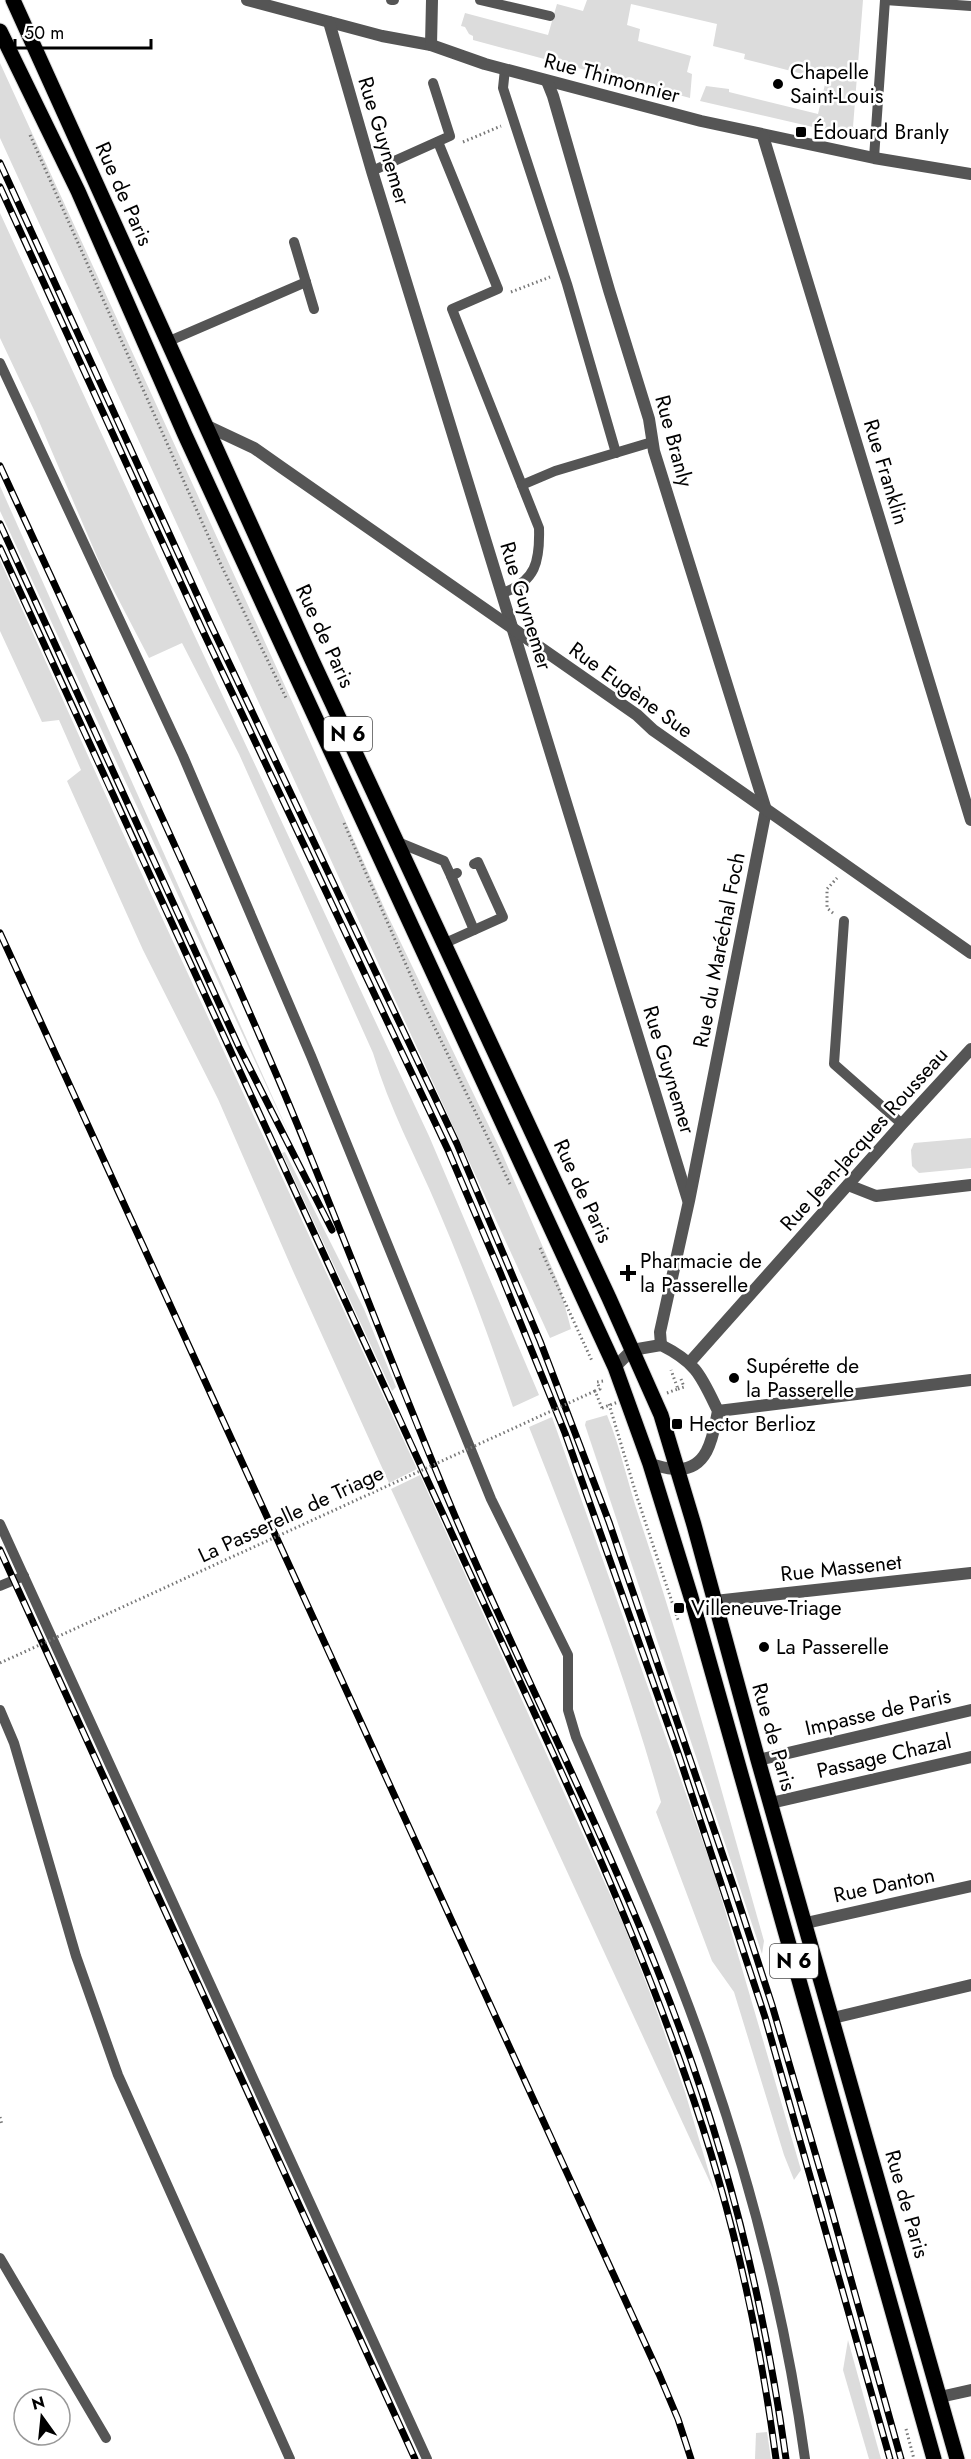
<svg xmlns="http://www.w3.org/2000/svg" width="971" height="2459" font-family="Jost,sans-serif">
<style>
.green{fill:#dcdcdc}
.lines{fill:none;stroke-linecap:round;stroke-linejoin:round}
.primary-casing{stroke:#dbdbdb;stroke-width:17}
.path{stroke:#777;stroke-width:3;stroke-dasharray:1.5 3;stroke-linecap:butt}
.service{stroke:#555;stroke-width:10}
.minor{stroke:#555;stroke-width:12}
.primary{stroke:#000;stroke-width:15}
.rail-casing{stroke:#000;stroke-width:7}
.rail{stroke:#fff;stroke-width:4.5;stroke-dasharray:14;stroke-linecap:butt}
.path-bridge{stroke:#777;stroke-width:3;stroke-dasharray:1.5 3;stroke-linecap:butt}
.poi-dot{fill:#000;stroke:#fff;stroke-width:2}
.labels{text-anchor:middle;stroke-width:5;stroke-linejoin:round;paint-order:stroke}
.shield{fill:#fff;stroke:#4c4c4c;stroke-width:1.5}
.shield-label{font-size:20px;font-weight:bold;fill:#000}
.poi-label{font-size:21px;fill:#000;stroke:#fff;text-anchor:start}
.street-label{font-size:21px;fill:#000;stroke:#fff}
</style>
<rect width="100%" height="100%" fill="#fff"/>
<!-- green -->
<g class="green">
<polygon points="587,0 863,0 853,127 864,128 860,135 843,134 700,101 706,86 729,89 729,92 818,114 826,80 744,59 745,54 713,46 717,24 631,4 627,25 640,29 638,41 691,56 687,72 692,74 690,98 473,40 473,36 469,34 465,27 461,26 465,13 548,35 557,4 583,11"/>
<polygon points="0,63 295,708 387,914 501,1151 559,1284 571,1329 550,1338 0,138"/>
<path d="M0,213l191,415 238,508 110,259 -26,12c-23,-67 -47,-133 -75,-198 -22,-52 -49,-101 -65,-156l-134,-299 -57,-111 -33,15 -48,-92 -66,-154 -35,-74z"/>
<polygon points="0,486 293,1143 0,511"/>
<polygon points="0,560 121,829 417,1469 389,1483 293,1271 218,1099 143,950 67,781 81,770 59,720 42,722 0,631"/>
<polygon points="971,1138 971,1168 919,1173 912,1166 911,1150 914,1143"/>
<polygon points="285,1152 364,1309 396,1387 392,1391 282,1153"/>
<path d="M607,1415c14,34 21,70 33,105 46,139 84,280 124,421l-2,13 -177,-529 1,-4z"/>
<path d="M552,1417l162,456 87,297 -7,10 -10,-25 -50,-163 -22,-31 -56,-149 5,-10c-36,-128 -83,-252 -132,-375z"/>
<polygon points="420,1475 623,1923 655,2006 685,2092 715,2193 391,1489"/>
<polygon points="848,2340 881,2459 869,2459 843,2370"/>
<polygon points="767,2432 771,2459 755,2459 756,2433"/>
</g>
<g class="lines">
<!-- primary casing -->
<g class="primary-casing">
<g id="primary">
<polyline points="13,0 312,660 609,1298 661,1415 694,1525 758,1760 957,2459"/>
<polyline points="0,31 78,191 185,435 615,1367 650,1464 691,1597 934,2459"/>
</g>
</g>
<!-- path -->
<g class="path">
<polyline points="30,135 222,567 287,700"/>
<polyline points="463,142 501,126"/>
<polyline points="511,292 550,277"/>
<polyline points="344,823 421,999 510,1184"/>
<polyline points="833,913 827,908 827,889 837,878"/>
<polyline points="540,1248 592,1361"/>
<polyline points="678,1389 684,1387 681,1379"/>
<polyline points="667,1393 678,1389 671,1370"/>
<polyline points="609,1404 637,1497 678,1620"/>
<polyline points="602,1408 595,1391 600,1389 597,1382 603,1381"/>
<polyline points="0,2117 2,2125"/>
<polyline points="906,2429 914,2459"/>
</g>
<!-- service -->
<g class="service">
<polyline points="391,0 394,0"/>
<polyline points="480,0 550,16"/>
<polyline points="885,0 971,6"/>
<polyline points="505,69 503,88 567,284 616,453"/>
<path d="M438,142l60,147 -46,20 87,219c1,33 -3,54 -37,65"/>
<polyline points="874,158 885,0"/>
<polyline points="372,171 450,136 433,83"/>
<polyline points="294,242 314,309"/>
<polyline points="167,342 306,282"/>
<path d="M0,363l183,393 128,300 180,443 77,156v55l8,27c47,109 96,217 134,329 44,128 77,259 95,393"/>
<polyline points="522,485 555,471 652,442"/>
<polyline points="400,843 444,861 451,876 457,873"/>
<polyline points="451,876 474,930"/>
<polyline points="844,921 834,1064 902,1124"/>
<polyline points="443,944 503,917 478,862 474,864"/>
<polyline points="0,1524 427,2459"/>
<polyline points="0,1586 24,1576"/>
<polyline points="0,1710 14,1743 76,1956 118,2075 290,2459"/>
<polyline points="0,2258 106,2438"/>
</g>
<!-- minor -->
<g class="minor">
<polyline points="247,0 382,36 431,45 485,64 701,121 874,158 971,174"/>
<polyline points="329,22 372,171 688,1200"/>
<polyline points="431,45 432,0"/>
<polyline points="547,81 553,96 609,290 649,419 654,451 766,810 689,1201 660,1332 661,1345"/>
<polyline points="763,136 971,820"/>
<polyline points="205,425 254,448 281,467 637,715 653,730 971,953"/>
<polyline points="848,1185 876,1196 971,1185"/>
<polyline points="690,1362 902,1124 971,1049"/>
<path d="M615,1367l17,-17 29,-5c36,18 40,31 57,66 -5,24 -9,57 -39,58 -9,1 -20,-3 -29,-5"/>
<polyline points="718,1411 971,1380"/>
<polyline points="715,1601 971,1573"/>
<polyline points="758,1760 971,1710"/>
<polyline points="771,1803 971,1757"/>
<polyline points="806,1923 971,1886"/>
<polyline points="833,2018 971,1985"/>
<polyline points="940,2397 971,2390"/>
</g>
<!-- primary -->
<use href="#primary" class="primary"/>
<!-- rail casing -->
<g class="rail-casing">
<g id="rail">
<polyline points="0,163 210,623 457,1144 540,1341 609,1522 735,1891 772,2005 828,2197 901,2459"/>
<polyline points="0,187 201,627 448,1150 500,1272 565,1433 678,1753 765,2017 890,2459"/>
<path d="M0,466c93,203 189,405 277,610 62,145 116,294 178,440 65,152 141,300 202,453 63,157 106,323 129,490"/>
<polyline points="0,524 239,1047 332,1230"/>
<path d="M0,548c147,322 295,642 442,964 84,186 176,370 243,563 44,123 74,255 91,384"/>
<polyline points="0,933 659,2374 678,2419 691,2459"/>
<polyline points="0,1550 415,2459"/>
</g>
</g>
<!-- rail -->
<use href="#rail" class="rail"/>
<!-- path-bridge -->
<g class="path-bridge">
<polyline points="602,1408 618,1402"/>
<polyline points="0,1663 595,1391"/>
</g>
</g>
<!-- markers -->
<g class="poi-dot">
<circle cx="778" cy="84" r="6"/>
<rect x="795" y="126" width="12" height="12" rx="3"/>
<path d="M625 1264h6v6h6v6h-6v6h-6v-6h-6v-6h6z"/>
<circle cx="734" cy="1378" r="6"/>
<rect x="671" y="1418" width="12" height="12" rx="3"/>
<rect x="673" y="1602" width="12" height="12" rx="3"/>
<circle cx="764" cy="1647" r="6"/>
</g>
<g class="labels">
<!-- shield labels -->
<g class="shield">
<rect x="324" y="717" width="48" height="34" rx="4.5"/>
<rect x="770" y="1944" width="48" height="34" rx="4.5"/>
</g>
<g class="shield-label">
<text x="348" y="741">N 6</text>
<text x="794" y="1968">N 6</text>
</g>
<!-- poi labels -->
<g class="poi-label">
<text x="790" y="79">Chapelle<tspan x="790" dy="24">Saint-Louis</tspan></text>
<text x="813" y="139">Édouard Branly</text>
<text x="640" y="1268">Pharmacie de<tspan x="640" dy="24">la Passerelle</tspan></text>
<text x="746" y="1373">Supérette de<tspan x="746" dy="24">la Passerelle</tspan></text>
<text x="689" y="1431">Hector Berlioz</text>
<text x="691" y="1615">Villeneuve-Triage</text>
<text x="776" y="1654">La Passerelle</text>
</g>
<!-- street labels -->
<g class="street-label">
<text transform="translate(612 78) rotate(15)" y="7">Rue Thimonnier</text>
<text transform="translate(384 141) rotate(73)" y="7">Rue Guynemer</text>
<text transform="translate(124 194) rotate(66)" y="7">Rue de Paris</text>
<text transform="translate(674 441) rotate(75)" y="7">Rue Branly</text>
<text transform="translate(886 472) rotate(73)" y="7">Rue Franklin</text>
<text transform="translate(526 606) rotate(73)" y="7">Rue Guynemer</text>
<text transform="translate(325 636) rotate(65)" y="7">Rue de Paris</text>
<text transform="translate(631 690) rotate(36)" y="7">Rue Eugène Sue</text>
<text transform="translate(719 950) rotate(-79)" y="7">Rue du Maréchal Foch</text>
<text transform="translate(669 1070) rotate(73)" y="7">Rue Guynemer</text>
<text transform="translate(864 1139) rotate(-48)" y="7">Rue Jean-Jacques Rousseau</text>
<text transform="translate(583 1191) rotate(65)" y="7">Rue de Paris</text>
<text transform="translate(291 1514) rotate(-25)" y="7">La Passerelle de Triage</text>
<text transform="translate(841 1568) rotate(-6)" y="7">Rue Massenet</text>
<text transform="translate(878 1712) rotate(-13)" y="7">Impasse de Paris</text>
<text transform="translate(774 1737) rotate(74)" y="7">Rue de Paris</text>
<text transform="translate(884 1756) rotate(-13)" y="7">Passage Chazal</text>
<text transform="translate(884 1885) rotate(-12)" y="7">Rue Danton</text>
<text transform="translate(907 2204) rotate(74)" y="7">Rue de Paris</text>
</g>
</g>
<!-- north arrow -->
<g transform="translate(42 2417) rotate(345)"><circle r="28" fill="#ffffff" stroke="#999999" stroke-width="1.5"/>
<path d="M0-4.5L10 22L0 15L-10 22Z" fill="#000000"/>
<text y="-9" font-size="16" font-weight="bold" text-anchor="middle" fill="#000000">N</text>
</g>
<!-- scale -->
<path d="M15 39v9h136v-9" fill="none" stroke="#000000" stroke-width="3"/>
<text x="24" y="39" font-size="18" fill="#000000" stroke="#ffffff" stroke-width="4.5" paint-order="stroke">50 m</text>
</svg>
